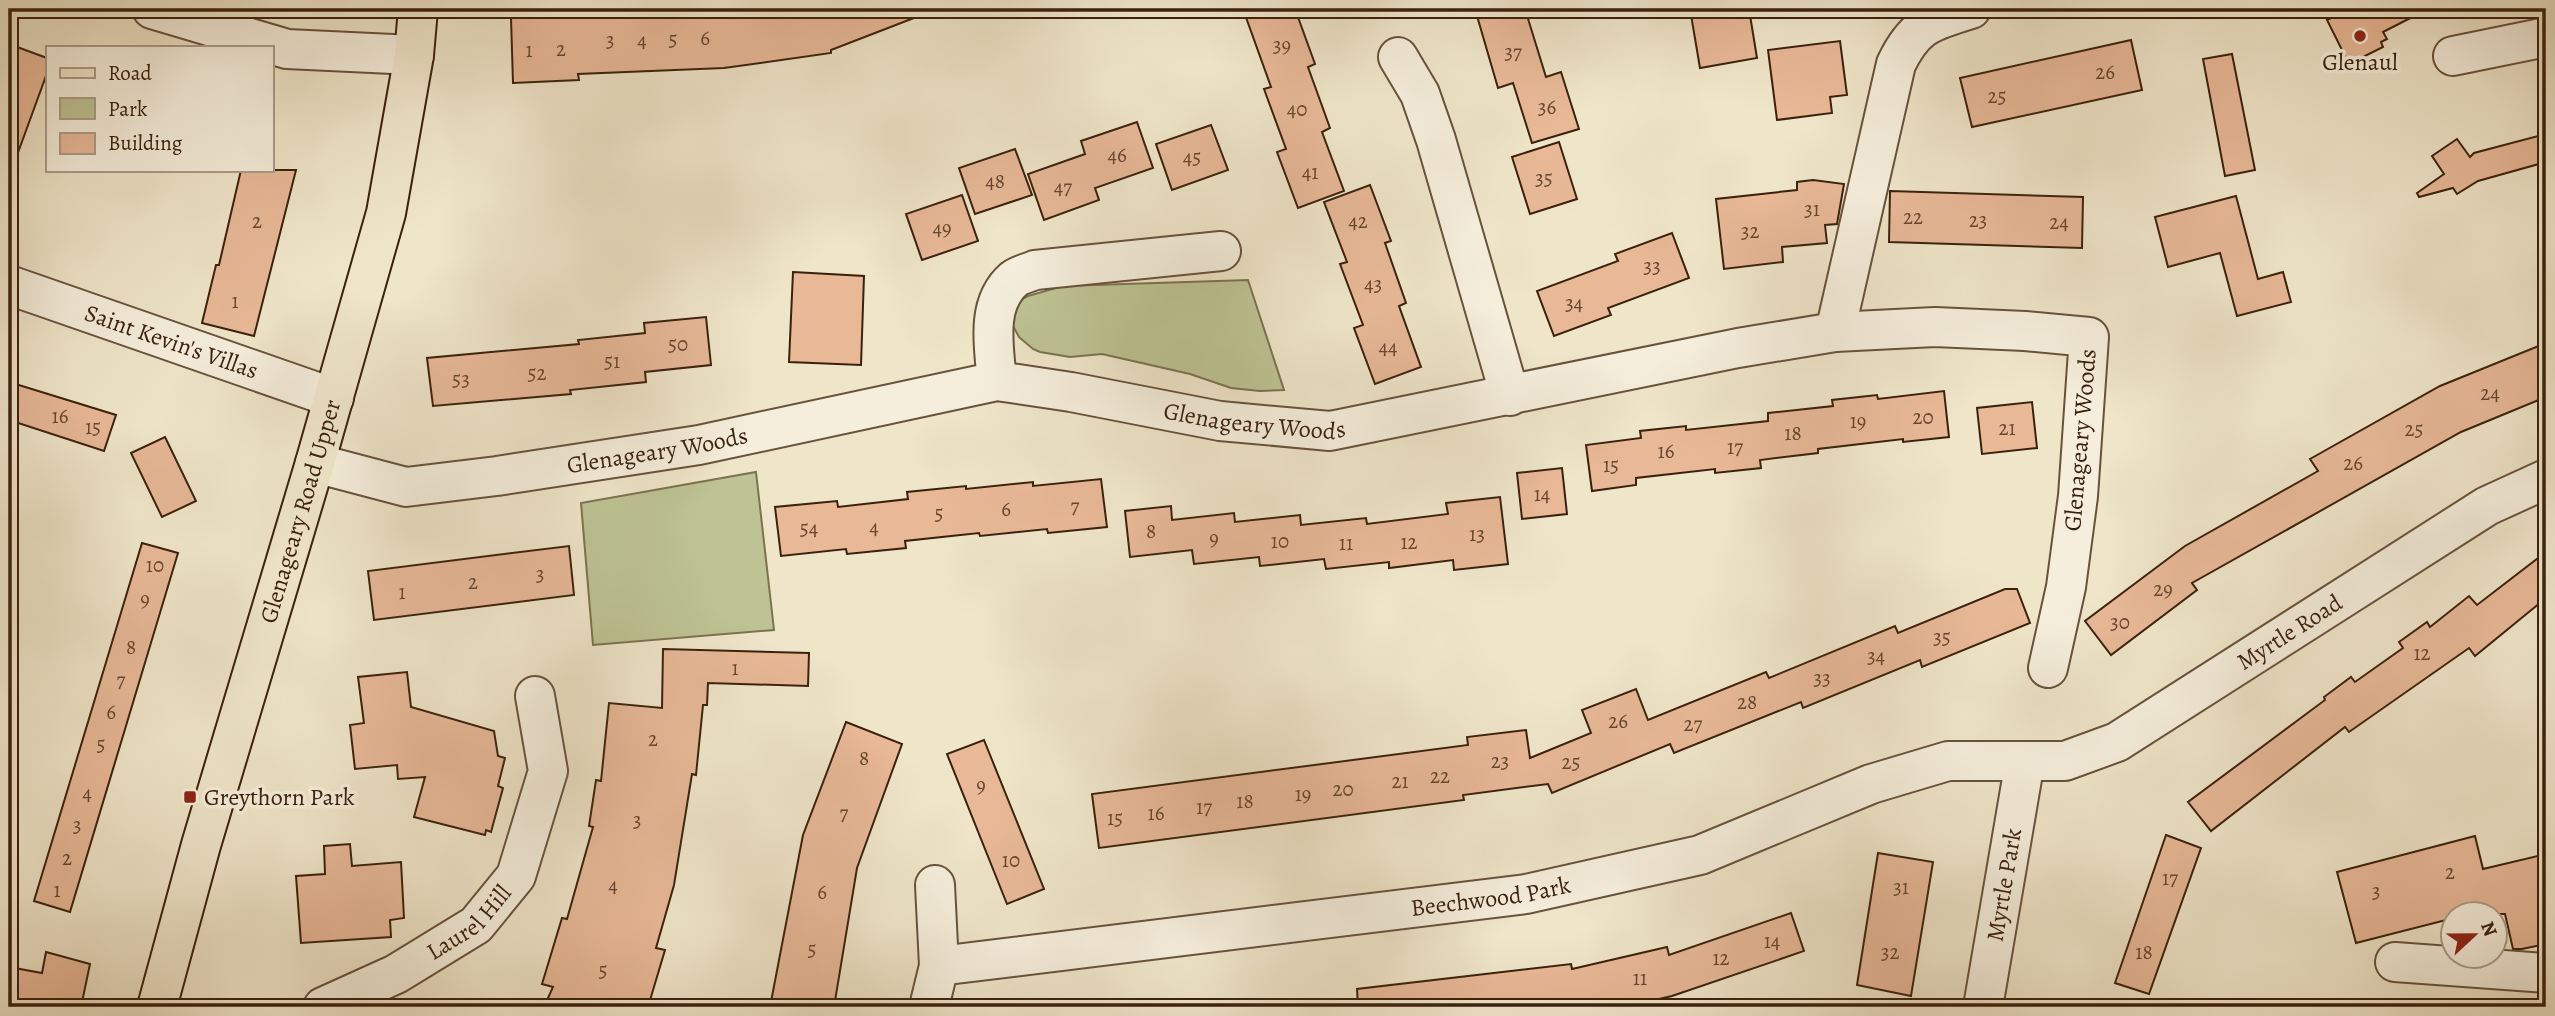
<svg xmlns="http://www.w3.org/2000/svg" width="2555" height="1016" font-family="Alegreya,serif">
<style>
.green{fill:#bdc394;stroke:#7c7250;stroke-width:2}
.building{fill:#e8b897;stroke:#3b210d;stroke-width:2}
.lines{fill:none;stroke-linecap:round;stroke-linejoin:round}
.minor-casing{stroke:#68523c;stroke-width:42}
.major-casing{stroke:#3b210d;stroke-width:42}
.minor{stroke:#f5eedc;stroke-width:38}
.major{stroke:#efe5c9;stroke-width:38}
.poi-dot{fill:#8f2418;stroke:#f5eedc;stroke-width:2.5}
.labels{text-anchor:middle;stroke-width:7;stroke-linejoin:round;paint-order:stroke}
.number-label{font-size:21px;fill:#664730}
.poi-label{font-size:24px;fill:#3b210d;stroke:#f5eedc}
.street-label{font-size:24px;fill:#3b210d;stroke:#f5eedc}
</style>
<rect width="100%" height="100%" fill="#efe5c9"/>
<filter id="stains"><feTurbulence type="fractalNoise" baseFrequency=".00286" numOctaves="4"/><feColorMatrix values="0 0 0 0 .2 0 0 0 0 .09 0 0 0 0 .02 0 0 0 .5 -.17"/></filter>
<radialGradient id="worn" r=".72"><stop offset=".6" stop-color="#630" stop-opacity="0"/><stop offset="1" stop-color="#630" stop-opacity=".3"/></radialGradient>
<!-- green -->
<g class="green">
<polygon points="1248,280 1284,390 1260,391 1231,388 1190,374 1102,354 1070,357 1040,352 1033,349 1019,337 1012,324 1018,301 1028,296 1063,286"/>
<polygon points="756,472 774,630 593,645 581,503"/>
</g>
<!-- building -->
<g class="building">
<polygon points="593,9 932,9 932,11 831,50 831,53 724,68 578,74 579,80 513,83 511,18 593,15"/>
<polygon points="1243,9 1295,9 1315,64 1308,67 1330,128 1322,132 1344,191 1298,208 1277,152 1286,149 1264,89 1271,87"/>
<polygon points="1475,9 1525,9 1546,77 1561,72 1579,129 1532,143 1513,83 1498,88"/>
<polygon points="1690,9 1749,9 1757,58 1700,68"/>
<polygon points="2349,9 2428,9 2383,32 2387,39 2381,42 2383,47 2349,64 2327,20"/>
<polygon points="2131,40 2142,90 1972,127 1960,78"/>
<polygon points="1840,41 1847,95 1830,97 1832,113 1777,120 1768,50"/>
<polygon points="9,44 47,58 47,73 12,169 9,169"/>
<polygon points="2232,54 2255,170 2225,176 2203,59"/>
<polygon points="1137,122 1153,168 1095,188 1099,200 1044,220 1028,174 1085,154 1081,141"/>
<polygon points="1211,125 1228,170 1172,190 1156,144"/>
<polygon points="2546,134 2546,162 2478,181 2457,194 2453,188 2419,197 2417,193 2444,174 2432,156 2457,139 2470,157 2474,153"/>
<polygon points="1559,142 1577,199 1530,214 1512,157"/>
<polygon points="1015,149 1032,195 975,214 959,168"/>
<polygon points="241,170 296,170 254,336 202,323 216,265 219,265"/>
<polygon points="1813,180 1844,184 1837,224 1825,225 1827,243 1782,247 1783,262 1724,269 1716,199 1797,190 1797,182"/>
<polygon points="1370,185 1391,241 1385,243 1406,303 1399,306 1421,367 1375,384 1354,328 1363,325 1340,264 1347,262 1324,202"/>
<polygon points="1890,191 2083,197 2082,248 1889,242"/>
<polygon points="962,195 978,241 922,260 906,214"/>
<polygon points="2236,196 2258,279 2283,272 2291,302 2237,316 2220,253 2168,267 2155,217"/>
<polygon points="1672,233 1689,278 1608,308 1611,315 1554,336 1537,291 1618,261 1615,254"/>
<polygon points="793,272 864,276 861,365 789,362"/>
<polygon points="706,317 711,365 645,372 646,382 570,390 571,394 433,406 427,358 579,344 578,340 645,333 644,323"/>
<polygon points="2546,343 2546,397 2461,432 2192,583 2197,590 2111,655 2085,621 2185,546 2318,471 2310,459 2440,386"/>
<polygon points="9,382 116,415 104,451 9,420"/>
<polygon points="1944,391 1949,437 1903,442 1903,439 1818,449 1818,453 1760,460 1761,468 1715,473 1715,469 1636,478 1636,485 1592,491 1586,445 1641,438 1640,431 1686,426 1686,430 1768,421 1768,413 1833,406 1832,400 1877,395 1878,399"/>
<polygon points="2032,402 2037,448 1982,454 1977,408"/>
<polygon points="165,437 196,501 162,517 131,453"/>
<polygon points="1562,468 1567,514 1522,519 1517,473"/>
<polygon points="1101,479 1107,527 1048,533 1047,529 980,536 979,533 905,541 906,548 847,554 846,549 781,556 775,507 837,501 838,507 908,499 907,492 966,486 966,489 1033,482 1033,486"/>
<polygon points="1500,497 1508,564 1454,570 1453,560 1389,568 1389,562 1326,569 1324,559 1260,566 1259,557 1194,564 1192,550 1130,557 1125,511 1171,506 1172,520 1234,513 1235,522 1300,515 1301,525 1366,518 1367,524 1448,514 1446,503"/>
<polygon points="142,543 178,553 70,912 34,901"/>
<polygon points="569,546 574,595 374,620 368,571"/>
<polygon points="2546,552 2546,598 2475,656 2469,648 2349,732 2345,727 2211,831 2188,802 2325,700 2324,697 2351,677 2355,682 2403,648 2399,642 2427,622 2430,627 2469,596 2477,605"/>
<polygon points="2005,589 2017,589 2030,623 1922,667 1920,660 1803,708 1801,702 1674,753 1670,744 1552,793 1548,784 1463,795 1464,800 1099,848 1092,794 1468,745 1467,737 1526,730 1530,758 1591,733 1582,710 1636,689 1648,720 1766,672 1769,678 1895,626 1898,633"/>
<polygon points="663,649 809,653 808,686 708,683 707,705 703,705 696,775 692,774 674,885 656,948 665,950 648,1007 544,1007 553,987 542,984 562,918 567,919 593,827 589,826 596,780 601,781 609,703 662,708"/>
<polygon points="407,672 411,707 494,731 498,756 505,758 498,786 503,788 491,832 486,830 485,835 414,817 425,777 398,779 397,765 355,769 350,725 364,723 358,677"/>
<polygon points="846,722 902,744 857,868 834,1007 770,1007 803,835"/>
<polygon points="984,740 1044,889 1007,904 947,754"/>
<polygon points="2166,835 2201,848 2149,994 2115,983"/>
<polygon points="2475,836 2483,869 2546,854 2546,944 2522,949 2513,949 2505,914 2454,914 2454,918 2356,943 2337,872"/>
<polygon points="350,844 352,866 401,862 404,918 390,920 391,937 301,943 296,876 325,874 324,846"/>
<polygon points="1878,853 1933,862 1911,996 1857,985"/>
<polygon points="1791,913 1804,951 1672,996 1624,1007 1358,1007 1357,989 1571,964 1572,969 1667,947 1669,955"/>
<polygon points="46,952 90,964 81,1007 9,1007 9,967 42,973"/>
</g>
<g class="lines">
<!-- minor casing -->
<g class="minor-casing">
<g id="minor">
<polyline points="152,9 287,49 414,55"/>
<polyline points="2453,56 2546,37"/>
<polyline points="1398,57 1420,94 1436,140 1510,396"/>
<path id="s1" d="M9,285l325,113"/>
<path d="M1835,332l61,-268c20,-41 35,-42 75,-55"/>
<path d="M997,381c-3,-33 -12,-77 17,-102 5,-4 14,-6 21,-9l186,-19"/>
<path id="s2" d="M315,463l91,24 91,-11 202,-31 298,-64 74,11 149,29 110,10 408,-83 97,-16 100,-5 90,4 64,6 -11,159 -12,91 -18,81"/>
<polyline points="2395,962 2546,973"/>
<path id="s3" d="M939,966l587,-72 174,-39 171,-71 77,-23h117l52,-19 370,-236 59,-27"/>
<path id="s4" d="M323,1007l73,-33 80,-49 40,-49 32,-105 -13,-75"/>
<polyline points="929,1007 939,966 935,885"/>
<path id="s5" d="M1983,1007l42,-246"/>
</g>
</g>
<!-- major casing -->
<g class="major-casing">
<g id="major">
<path id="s6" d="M157,1007l44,-162 114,-382 71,-250 28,-158 4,-46"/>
</g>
</g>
<!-- minor -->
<use href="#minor" class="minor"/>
<!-- major -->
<use href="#major" class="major"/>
</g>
<!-- markers -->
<g class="poi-dot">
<circle cx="2360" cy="36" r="7"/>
<rect x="183" y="790" width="14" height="14" rx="3.5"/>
</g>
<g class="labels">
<!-- number labels -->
<g class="number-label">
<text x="705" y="45">6</text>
<text x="673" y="46">5</text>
<text x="610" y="47">3</text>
<text x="642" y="47">4</text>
<text x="1282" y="52">39</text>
<text x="561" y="56">2</text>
<text x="529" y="57">1</text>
<text x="1513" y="59">37</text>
<text x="2105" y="79">26</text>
<text x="1997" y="103">25</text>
<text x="1547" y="114">36</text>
<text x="1297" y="116">40</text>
<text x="1117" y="162">46</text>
<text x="1192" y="164">45</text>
<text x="1310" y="179">41</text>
<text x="1544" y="185">35</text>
<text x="995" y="188">48</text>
<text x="1063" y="194">47</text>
<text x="1812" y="216">31</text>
<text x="1913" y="224">22</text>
<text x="1978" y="227">23</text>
<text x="257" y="228">2</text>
<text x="1358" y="228">42</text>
<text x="2059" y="229">24</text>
<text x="942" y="235">49</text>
<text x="1750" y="238">32</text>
<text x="1652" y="273">33</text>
<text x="1373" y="291">43</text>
<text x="235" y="308">1</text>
<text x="1574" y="310">34</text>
<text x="678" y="351">50</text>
<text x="1388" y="354">44</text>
<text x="612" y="368">51</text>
<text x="537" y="380">52</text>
<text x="461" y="386">53</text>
<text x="2490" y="400">24</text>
<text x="60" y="423">16</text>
<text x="1923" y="424">20</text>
<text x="1858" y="428">19</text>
<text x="93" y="434">15</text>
<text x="2007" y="435">21</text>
<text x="2414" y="436">25</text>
<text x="1793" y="440">18</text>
<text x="1735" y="454">17</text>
<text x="1666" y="458">16</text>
<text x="2353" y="470">26</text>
<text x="1611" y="472">15</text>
<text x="1542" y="501">14</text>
<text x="1075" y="513">7</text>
<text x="1006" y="516">6</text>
<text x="939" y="520">5</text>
<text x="874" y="534">4</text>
<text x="809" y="535">54</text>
<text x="1151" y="538">8</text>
<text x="1477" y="541">13</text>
<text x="1214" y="545">9</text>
<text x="1280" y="548">10</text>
<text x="1409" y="549">12</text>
<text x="1346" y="550">11</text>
<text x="155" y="572">10</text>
<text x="540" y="581">3</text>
<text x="473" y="589">2</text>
<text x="2163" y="596">29</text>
<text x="402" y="599">1</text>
<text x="145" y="606">9</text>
<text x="2120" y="629">30</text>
<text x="1942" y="644">35</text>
<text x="131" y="654">8</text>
<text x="2422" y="660">12</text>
<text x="1876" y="663">34</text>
<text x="735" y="675">1</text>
<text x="1822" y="685">33</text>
<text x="121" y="687">7</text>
<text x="1747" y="709">28</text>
<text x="111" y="719">6</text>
<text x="1618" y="728">26</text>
<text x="1693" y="731">27</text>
<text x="653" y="746">2</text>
<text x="101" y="751">5</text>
<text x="864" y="765">8</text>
<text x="1500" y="768">23</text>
<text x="1571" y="769">25</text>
<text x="1440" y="783">22</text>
<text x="1400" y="788">21</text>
<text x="981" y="792">9</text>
<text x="1343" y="796">20</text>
<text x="87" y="800">4</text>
<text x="1303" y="801">19</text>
<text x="1245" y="808">18</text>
<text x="1204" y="814">17</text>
<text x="844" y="820">7</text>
<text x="1156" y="820">16</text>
<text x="1115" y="825">15</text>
<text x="637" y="827">3</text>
<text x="77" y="832">3</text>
<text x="67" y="865">2</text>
<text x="1011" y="867">10</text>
<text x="2450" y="879">2</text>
<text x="2170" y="885">17</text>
<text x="613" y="892">4</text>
<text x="1901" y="894">31</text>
<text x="57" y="897">1</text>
<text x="2376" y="898">3</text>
<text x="822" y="899">6</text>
<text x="1772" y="948">14</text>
<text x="812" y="956">5</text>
<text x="1890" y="959">32</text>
<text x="2144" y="959">18</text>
<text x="1721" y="965">12</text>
<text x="603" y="977">5</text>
<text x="1640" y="985">11</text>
</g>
<!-- poi labels -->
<g class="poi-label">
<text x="2360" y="70">Glenaul</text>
<text x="204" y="805" text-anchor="start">Greythorn Park</text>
</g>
<!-- street labels -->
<g class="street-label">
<text dy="8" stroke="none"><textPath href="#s1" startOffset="172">Saint Kevin's Villas</textPath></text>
<text dy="8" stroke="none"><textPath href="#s2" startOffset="956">Glenageary Woods</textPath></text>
<text transform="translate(2080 440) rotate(-85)" y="8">Glenageary Woods</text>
<text dy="8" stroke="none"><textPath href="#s2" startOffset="348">Glenageary Woods</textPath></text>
<text dy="8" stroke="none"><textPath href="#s6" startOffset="516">Glenageary Road Upper</textPath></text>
<text dy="8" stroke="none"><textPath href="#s3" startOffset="1412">Myrtle Road</textPath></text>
<text dy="8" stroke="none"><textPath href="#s5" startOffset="124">Myrtle Park</textPath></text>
<text dy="8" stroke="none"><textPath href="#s3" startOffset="556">Beechwood Park</textPath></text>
<text dy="8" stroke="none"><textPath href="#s4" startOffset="170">Laurel Hill</textPath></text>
</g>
</g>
<!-- margin -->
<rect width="2555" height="1016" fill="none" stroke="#efe5c9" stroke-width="35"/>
<rect x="10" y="10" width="2534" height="995" fill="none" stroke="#3b210d" stroke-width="3.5"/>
<rect x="18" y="18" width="2520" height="981" fill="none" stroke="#3b210d" stroke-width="2"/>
<!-- legend -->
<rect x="46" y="46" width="228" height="126" fill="#f5eedc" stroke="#ab9c89" stroke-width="2"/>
<rect x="60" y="68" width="35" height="10" fill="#efe5c9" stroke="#ab9c89" stroke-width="2"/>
<text x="108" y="80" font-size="21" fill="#3b210d">Road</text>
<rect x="60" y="98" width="35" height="21" fill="#bdc394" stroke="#ab9c89" stroke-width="2"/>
<text x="108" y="116" font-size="21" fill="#3b210d">Park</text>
<rect x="60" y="133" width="35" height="21" fill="#e8b897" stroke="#ab9c89" stroke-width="2"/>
<text x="108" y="150" font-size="21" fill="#3b210d">Building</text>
<!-- north arrow -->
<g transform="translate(2474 935) rotate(68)"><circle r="33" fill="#f5eedc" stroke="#ab9c89" stroke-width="2"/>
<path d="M0-5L12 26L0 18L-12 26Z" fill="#8f2418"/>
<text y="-10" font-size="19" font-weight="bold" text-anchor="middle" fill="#3b210d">N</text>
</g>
<rect width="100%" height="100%" filter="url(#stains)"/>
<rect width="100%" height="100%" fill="url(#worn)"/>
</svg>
